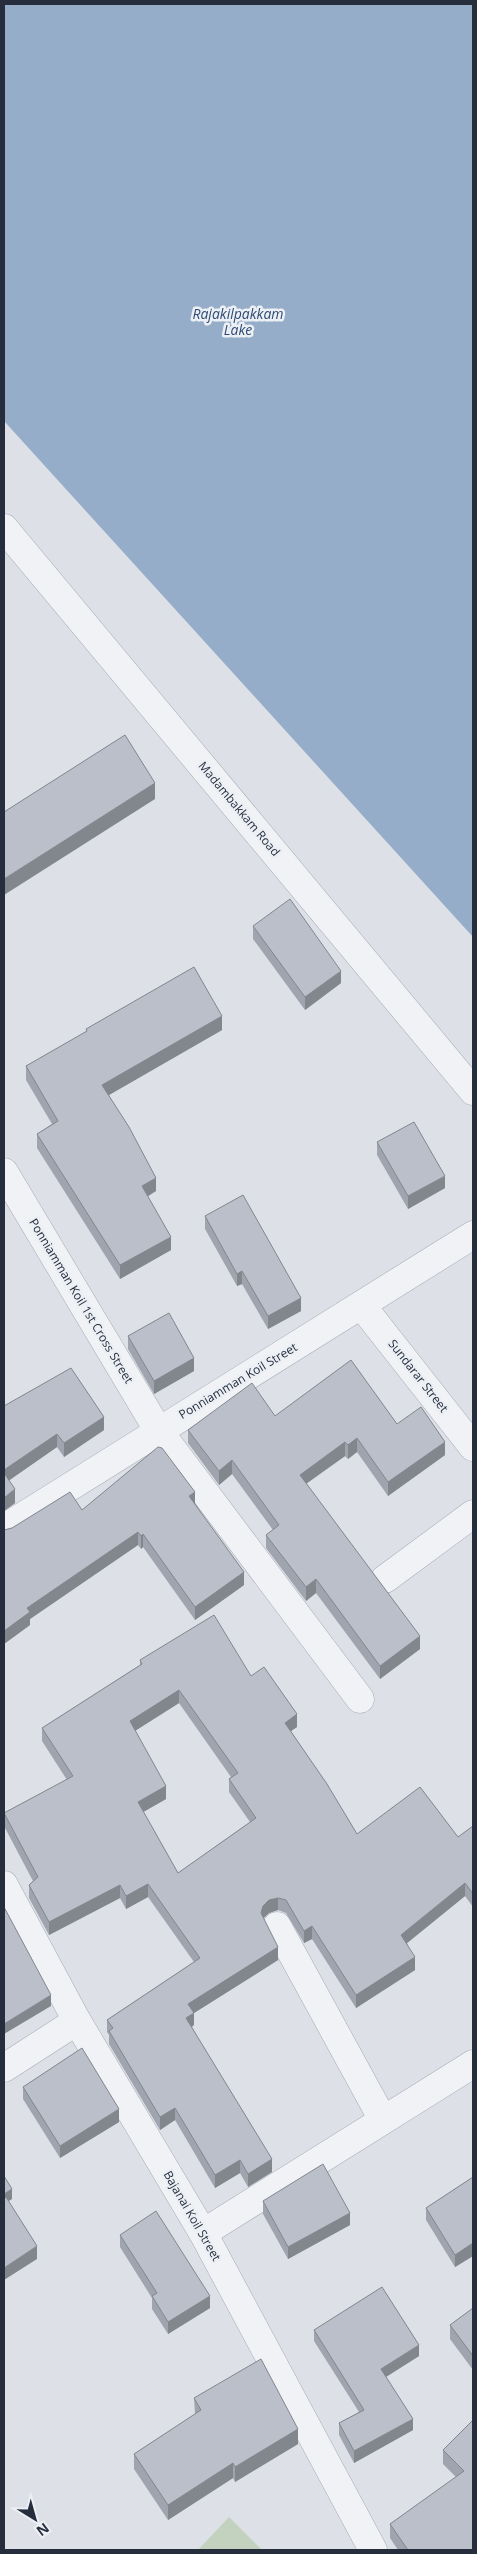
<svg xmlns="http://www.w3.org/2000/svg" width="477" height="2554" font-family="'Open Sans',sans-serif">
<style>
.green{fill:#c2d2be}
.water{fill:#96adc9}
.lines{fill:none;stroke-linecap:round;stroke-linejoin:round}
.minor-casing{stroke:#a6abb4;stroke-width:29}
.minor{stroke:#f0f2f6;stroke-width:28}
.wall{fill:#a0a4ae;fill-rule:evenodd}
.shaded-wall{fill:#82868d}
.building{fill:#babfca;stroke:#82868d;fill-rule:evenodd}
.labels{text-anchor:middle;stroke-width:5;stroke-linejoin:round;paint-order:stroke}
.street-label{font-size:12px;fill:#262e3e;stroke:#ecf0f5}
.water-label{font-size:14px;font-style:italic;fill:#2f4b74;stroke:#ecf0f5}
</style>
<rect width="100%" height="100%" fill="#dde1e7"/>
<!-- green -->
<polygon class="green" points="229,2517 262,2550 198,2550"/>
<!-- water -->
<polygon class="water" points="4,4 473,4 473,937 4,421"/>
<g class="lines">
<!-- minor casing -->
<g class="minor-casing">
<g id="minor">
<polyline points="4,528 473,1091"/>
<polyline points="4,1172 158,1430 360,1699"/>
<polyline points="362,1306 473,1447"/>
<polyline points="4,1528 473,1235"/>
<polyline points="385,1579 473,1514"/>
<polyline points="4,1885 77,2021 203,2233 373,2550"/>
<polyline points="277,1926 383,2120"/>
<polyline points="4,2068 77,2021"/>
<polyline points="203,2233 473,2064"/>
</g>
</g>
<!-- minor -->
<use href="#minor" class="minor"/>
</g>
<!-- wall -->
<g class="wall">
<polygon points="253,926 341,983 305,1010 253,939"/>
<polygon points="86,1029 222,1030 109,1095 156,1191 147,1196 171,1250 120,1279 37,1148 37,1134 52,1124 26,1080 26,1066 86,1032"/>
<polygon points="377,1142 445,1188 408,1209 377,1155"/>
<polygon points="205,1216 301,1311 268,1329 242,1284 237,1286 205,1229"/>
<polygon points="128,1336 194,1371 154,1394 128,1349"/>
<polygon points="4,1406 104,1430 64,1457 57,1447 9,1480 15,1503 4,1511"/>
<polygon points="275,1416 397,1424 445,1455 388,1496 357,1452 348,1459 345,1456 306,1484 420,1649 380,1679 316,1593 306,1601 266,1548 266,1535 273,1530 232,1474 219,1485 188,1443 188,1430"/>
<polygon points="195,1503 244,1585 195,1620 143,1547 141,1549 138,1545 30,1619 30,1625 4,1644 4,1530 82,1510"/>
<path d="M140,1660l111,16 46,51 -6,4 66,103 101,3 15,-11v81l-8,-11 -58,47 8,27 -59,38 -44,-69 -8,4 -18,-30 -8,-3 -9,3 -5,5 14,42 -84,53v12l-2,2 80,145 -24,15 -8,-14 -25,15 -40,-68 -15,10 -51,-86v-9l-2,-3v-12l87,-58 -46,-65 -22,12 -6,-11 -71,37 -20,-37v-13l4,-4 -29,-55v-13l63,-33 -25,-39v-13l98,-63zM179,1703l52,74 -2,2v13l21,30 -72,51 -35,-61 23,-13 -31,-68z"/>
<polygon points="23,2087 119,2122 60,2158 23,2099"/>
<polygon points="473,2177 473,2256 455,2267 426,2220 426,2208"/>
<polygon points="263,2201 350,2225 288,2259 263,2214"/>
<polygon points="120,2235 210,2308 168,2334 152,2309 152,2298 120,2247"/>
<polygon points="473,2308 473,2370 450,2339 450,2325"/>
<polygon points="314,2330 419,2356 386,2377 413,2430 354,2463 339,2435 339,2423 359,2412 314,2341"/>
<polygon points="194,2398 298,2444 235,2482 233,2478 168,2520 134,2469 134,2454 195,2414"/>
<polygon points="473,2420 473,2550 398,2550 390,2538 390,2524 456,2477 443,2464 443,2450"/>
</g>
<!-- shaded-wall -->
<g class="shaded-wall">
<polygon points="155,783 155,799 4,895 4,879"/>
<polygon points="341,971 341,983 305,1010 305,997"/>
<polygon points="222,1016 222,1030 102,1099 102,1085"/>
<polygon points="445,1176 445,1188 408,1209 408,1196"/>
<polygon points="156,1178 156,1191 142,1200 142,1186"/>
<polygon points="171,1237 171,1250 120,1279 120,1265"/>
<polygon points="242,1271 242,1284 237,1286 237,1274"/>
<polygon points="301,1298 301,1311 268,1329 268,1316"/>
<polygon points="194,1358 194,1371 154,1394 154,1381"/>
<polygon points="104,1417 104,1430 64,1457 64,1443"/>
<polygon points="57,1434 57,1447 4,1484 4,1470"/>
<polygon points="357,1438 357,1452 348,1459 348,1445"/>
<polygon points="345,1442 345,1456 300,1488 300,1475"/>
<polygon points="445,1442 445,1455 388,1496 388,1482"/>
<polygon points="232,1460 232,1474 219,1485 219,1471"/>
<polygon points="15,1489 15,1503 4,1511 4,1498"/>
<polygon points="195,1492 195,1505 189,1496"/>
<polygon points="138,1532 138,1545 30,1619 30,1625 4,1644 4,1631 27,1608"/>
<polygon points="143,1534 143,1547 141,1549 141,1536"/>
<polygon points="244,1572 244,1585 195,1620 195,1607"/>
<polygon points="316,1579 316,1593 306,1601 306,1587"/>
<polygon points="420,1636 420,1649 380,1679 380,1666"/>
<polygon points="179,1690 179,1703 130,1734 130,1721"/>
<polygon points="297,1714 297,1727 285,1735 285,1723"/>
<polygon points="166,1786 166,1799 138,1815 138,1802"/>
<polygon points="465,1883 465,1896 401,1948 401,1935"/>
<polygon points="148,1884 148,1897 126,1909 126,1896"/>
<polygon points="120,1885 120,1898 49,1935 49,1922"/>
<polygon points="278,1898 278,1910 269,1913 263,1918 261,1913 263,1906 269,1900"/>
<polygon points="312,1926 312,1939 304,1943 304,1931"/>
<polygon points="278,1947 278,1960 194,2013 194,2025 186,2030 186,2018 188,2004"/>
<polygon points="415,1957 415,1970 356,2008 356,1995"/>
<polygon points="51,1995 51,2006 4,2034 4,2024"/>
<polygon points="175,2108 175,2120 160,2130 160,2117"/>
<polygon points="119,2109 119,2122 60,2158 60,2146"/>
<polygon points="272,2159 272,2172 248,2187 248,2174"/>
<polygon points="240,2160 240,2173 215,2188 215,2175"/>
<polygon points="12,2189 12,2199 4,2204 4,2194"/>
<polygon points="350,2213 350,2225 288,2259 288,2247"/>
<polygon points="473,2243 473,2256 455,2267 455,2255"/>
<polygon points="37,2246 37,2259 4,2280 4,2268"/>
<polygon points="210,2296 210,2308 168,2334 168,2322"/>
<polygon points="419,2345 419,2356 381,2380 381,2369"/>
<polygon points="413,2419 413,2430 354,2463 354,2451"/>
<polygon points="298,2429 298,2444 235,2482 235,2467"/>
<polygon points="233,2463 233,2478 168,2520 168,2505"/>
</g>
<!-- building -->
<g class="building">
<polygon points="125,735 155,783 4,879 4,812"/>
<polygon points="290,899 341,971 305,997 253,926"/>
<polygon points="194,967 222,1016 102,1085 129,1127 156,1178 142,1186 171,1237 120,1265 37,1134 58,1121 26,1066 87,1031 86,1029"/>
<polygon points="414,1122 445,1176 408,1196 377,1142"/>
<polygon points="243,1195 301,1298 268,1316 242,1271 237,1274 205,1216"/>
<polygon points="169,1313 194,1358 154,1381 128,1336"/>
<polygon points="351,1360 397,1424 421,1407 445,1442 388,1482 357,1438 348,1445 345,1442 300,1475 420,1636 380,1666 316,1579 306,1587 266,1535 279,1525 232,1460 219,1471 188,1430 252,1383 275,1416"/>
<polygon points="71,1368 104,1417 64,1443 57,1434 4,1470 4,1406"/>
<polygon points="158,1447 162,1448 195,1492 189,1496 244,1572 195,1607 143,1534 141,1536 138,1532 27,1608 30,1612 4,1631 4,1530 12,1528 70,1492 82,1510"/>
<polygon points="4,1473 15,1489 4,1498"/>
<path d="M214,1615l37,61 13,-9 33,47 -12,9 42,61 30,50 63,-47 38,50 15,-11v68l-8,-11 -64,52 14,22 -59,38 -44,-69 -8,5 -18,-31 -8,-2 -9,2 -6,6 -2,7 17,34 -90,57 6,9 -8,5 86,141 -24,15 -8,-14 -25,15 -40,-67 -15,9 -51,-86 4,-3 -6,-8 93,-62 -52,-74 -22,12 -6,-11 -71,37 -20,-37 9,-8 -34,-64 69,-37 -31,-48 100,-64 -2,-4zM179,1690l59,83 -9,6 27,39 -78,55 -40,-71 28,-16 -36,-65z"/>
<polygon points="4,1907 51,1995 4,2024"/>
<polygon points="82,2048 119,2109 60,2146 23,2087"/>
<polygon points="323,2164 350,2213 288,2247 263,2201"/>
<polygon points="4,2176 12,2189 4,2194"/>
<polygon points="473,2177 473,2243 455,2255 426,2208"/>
<polygon points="6,2197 37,2246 4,2268 4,2199"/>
<polygon points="156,2211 210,2296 168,2322 152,2296 157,2293 120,2235"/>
<polygon points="382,2287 419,2345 381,2369 413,2419 354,2451 339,2423 364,2410 314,2330"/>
<polygon points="473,2308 473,2356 450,2325"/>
<polygon points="261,2359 298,2429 235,2467 233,2463 168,2505 134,2454 201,2410 194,2398"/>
<polygon points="473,2420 473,2550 408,2550 390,2524 464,2471 443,2450"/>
</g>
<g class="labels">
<!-- street labels -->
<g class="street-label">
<text transform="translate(239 809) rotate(50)" y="4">Madambakkam Road</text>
<text transform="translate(81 1301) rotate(59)" y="4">Ponniamman Koil 1st Cross Street</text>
<text transform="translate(418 1376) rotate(52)" y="4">Sundarar Street</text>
<text transform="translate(238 1381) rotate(-31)" y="4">Ponniamman Koil Street</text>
<text transform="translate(192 2216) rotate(60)" y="4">Bajanai Koil Street</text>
</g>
<!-- water labels -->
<g class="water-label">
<text x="238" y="319">Rajakilpakkam<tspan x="238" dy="16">Lake</tspan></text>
</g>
</g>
<!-- border -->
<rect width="477" height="2554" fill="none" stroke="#262e3e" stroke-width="10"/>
<!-- north arrow -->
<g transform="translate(35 2519) rotate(143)" stroke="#ecf0f5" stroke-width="4" paint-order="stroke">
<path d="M0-4L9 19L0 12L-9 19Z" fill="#262e3e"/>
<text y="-8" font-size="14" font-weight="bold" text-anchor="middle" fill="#262e3e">N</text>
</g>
</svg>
